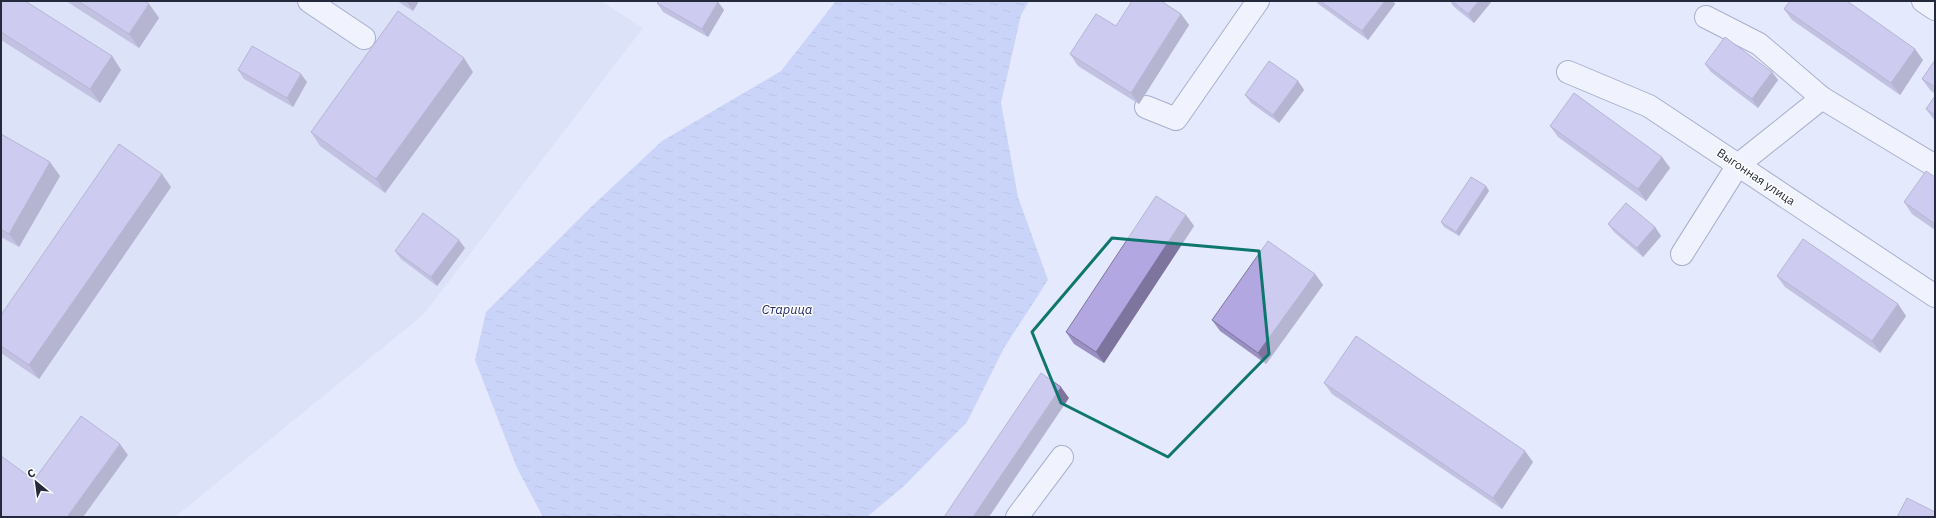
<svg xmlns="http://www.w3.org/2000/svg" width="1936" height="518" font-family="'IBM Plex Sans',sans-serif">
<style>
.built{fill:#d3d9ef}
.water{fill:url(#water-ripples)}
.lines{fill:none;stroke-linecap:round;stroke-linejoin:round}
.minor-casing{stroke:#5f6995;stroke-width:24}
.minor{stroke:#fff;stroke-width:22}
.wall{fill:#9a90c2}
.shaded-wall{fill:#7d759e}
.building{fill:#b3a7e2;stroke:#7d759e}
.marked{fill:none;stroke:#0f766e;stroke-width:3;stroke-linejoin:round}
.labels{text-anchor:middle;stroke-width:3;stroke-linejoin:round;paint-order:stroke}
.street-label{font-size:12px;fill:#24293b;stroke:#fff}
.water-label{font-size:13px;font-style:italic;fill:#252c6e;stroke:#fff}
</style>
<defs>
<pattern id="water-ripples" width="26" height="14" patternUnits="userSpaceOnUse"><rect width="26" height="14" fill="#acbaf3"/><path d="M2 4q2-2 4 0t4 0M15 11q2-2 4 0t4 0" fill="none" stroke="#8c97c6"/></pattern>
</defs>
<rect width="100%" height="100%" fill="#e4e9fd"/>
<!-- built -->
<polygon class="built" points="1,1 601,1 643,28 424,314 175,517 1,517"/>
<!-- water -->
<polygon class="water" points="836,1 1029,1 1021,15 1001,103 1018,197 1048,280 1004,348 967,422 904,486 867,517 543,517 517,468 475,360 486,312 592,206 662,141 781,71"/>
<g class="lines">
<!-- minor casing -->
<g class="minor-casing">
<g id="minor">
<polyline points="309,1 364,38"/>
<polyline points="1923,1 1935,9"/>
<polyline points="1706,17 1759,44 1822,98 1935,166"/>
<polyline points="1568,72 1649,106 1935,296"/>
<polyline points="1146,107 1176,119 1258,1"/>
<polyline points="1682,254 1738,165 1822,98"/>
<polyline points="1017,517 1062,457"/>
</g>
</g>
<!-- minor -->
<use href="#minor" class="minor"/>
</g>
<!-- wall -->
<g class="wall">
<polygon points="1,1 112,56 121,70 100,103 1,40"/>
<polygon points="66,1 144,1 149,4 159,18 139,48"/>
<polygon points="397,1 419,1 413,11"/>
<polygon points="1316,1 1393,1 1395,4 1368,40 1317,3"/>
<polygon points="1450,1 1492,1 1474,23 1453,6"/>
<polygon points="718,2 724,10 708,37 663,12 657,3"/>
<polygon points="1784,9 1923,60 1900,95 1792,20"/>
<polygon points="1181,14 1189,25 1139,104 1078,66 1070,54"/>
<polygon points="1935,60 1935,94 1930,90 1922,79"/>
<polygon points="1705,64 1772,72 1778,80 1758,108 1711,72"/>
<polygon points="238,70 307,82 293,107 244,79"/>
<polygon points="473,72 385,193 320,146 311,132"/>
<polygon points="1298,81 1304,90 1279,123 1251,103 1245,95"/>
<polygon points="1935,96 1935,121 1926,109"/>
<polygon points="1550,126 1662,157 1670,168 1646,201 1558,137"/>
<polygon points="1,134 60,176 19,247 1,237"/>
<polygon points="1935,177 1935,230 1912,214 1904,202"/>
<polygon points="1486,186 1489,191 1459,236 1444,227 1441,222"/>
<polygon points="171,187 39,379 1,353 1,315"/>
<polygon points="1186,215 1194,226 1104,363 1074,344 1066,332"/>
<polygon points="1608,224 1655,227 1661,236 1643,257 1614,232"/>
<polygon points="465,248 437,286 401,259 395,251"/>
<polygon points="1315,274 1323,285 1266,364 1220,331 1212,320"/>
<polygon points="1777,276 1898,304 1906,316 1880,353 1785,287"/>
<polygon points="1324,383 1533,462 1502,509 1332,394"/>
</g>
<!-- shaded-wall -->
<g class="shaded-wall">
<polygon points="406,1 419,1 413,11"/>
<polygon points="1385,1 1393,1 1395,4 1368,40 1362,31"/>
<polygon points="1479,1 1492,1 1474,23 1468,14"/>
<polygon points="718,2 724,10 708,37 702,29"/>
<polygon points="149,4 159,18 139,48 129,34"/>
<polygon points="1181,14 1189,25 1139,104 1131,93"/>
<polygon points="1915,49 1923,60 1900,95 1891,83"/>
<polygon points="112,56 121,70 100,103 90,89"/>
<polygon points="464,58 473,72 385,193 376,179"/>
<polygon points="1772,72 1778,80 1758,108 1752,99"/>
<polygon points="301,74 307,82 293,107 287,98"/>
<polygon points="1298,81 1304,90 1279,123 1273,115"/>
<polygon points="1662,157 1670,168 1646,201 1638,189"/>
<polygon points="50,162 60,176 19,247 9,234"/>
<polygon points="162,174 171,187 39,379 29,365"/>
<polygon points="1486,186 1489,191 1459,236 1456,232"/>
<polygon points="1186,215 1194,226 1104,363 1096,352"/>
<polygon points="1655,227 1661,236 1643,257 1637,248"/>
<polygon points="459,240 465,248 437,286 431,277"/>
<polygon points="1315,274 1323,285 1266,364 1258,353"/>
<polygon points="1898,304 1906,316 1880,353 1872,341"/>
<polygon points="1061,387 1069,398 989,517 973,517"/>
<polygon points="120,444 128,455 83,517 67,517"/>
<polygon points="1525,451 1533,462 1502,509 1493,498"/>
</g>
<!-- building -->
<g class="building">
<polygon points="1,1 25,1 112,56 90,89 1,32"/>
<polygon points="78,1 144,1 149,4 129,34"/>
<polygon points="659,1 717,1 718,2 702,29 657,3"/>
<polygon points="1132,1 1161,1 1181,14 1131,93 1070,54 1096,14 1116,26"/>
<polygon points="1320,1 1385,1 1362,31"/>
<polygon points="1452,1 1479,1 1468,14"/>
<polygon points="1790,1 1847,1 1915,49 1891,83 1784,9"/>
<polygon points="398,11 464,58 376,179 311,132"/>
<polygon points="1725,37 1772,72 1752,99 1705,64"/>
<polygon points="252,46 301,74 287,98 238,70"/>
<polygon points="1935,60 1935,87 1922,79"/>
<polygon points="1269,61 1298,81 1273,115 1245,95"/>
<polygon points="1574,93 1662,157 1638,189 1550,126"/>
<polygon points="1935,96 1935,115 1926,109"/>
<polygon points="1,134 50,162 9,234 1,229"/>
<polygon points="119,144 162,174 29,365 1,346 1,315"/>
<polygon points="1926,171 1935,177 1935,224 1904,202"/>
<polygon points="1471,177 1486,186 1456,232 1441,222"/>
<polygon points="1156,196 1186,215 1096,352 1066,332"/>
<polygon points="1626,203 1655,227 1637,248 1608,224"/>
<polygon points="423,213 459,240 431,277 395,251"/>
<polygon points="1803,239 1898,304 1872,341 1777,276"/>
<polygon points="1268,241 1315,274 1258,353 1212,320"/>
<polygon points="1356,336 1525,451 1493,498 1324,383"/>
<polygon points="1041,373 1061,387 973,517 944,517"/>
<polygon points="81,416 120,444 67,517 2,517 1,516 1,456 34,480"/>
<polygon points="1907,498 1935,512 1935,517 1897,517"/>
</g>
<!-- marked area -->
<path d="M0 0H1936V518H0ZM1112,238l147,13 10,103 -101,103 -107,-54 -29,-71z" fill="#e4e9fd" fill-opacity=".55" fill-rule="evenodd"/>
<path class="marked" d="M1112,238l147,13 10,103 -101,103 -107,-54 -29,-71z"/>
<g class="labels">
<!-- street labels -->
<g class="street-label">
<text transform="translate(1756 177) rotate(34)" y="4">Выгонная улица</text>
</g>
<!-- water labels -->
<g class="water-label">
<text x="787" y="314">Старица</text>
</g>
</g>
<!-- border -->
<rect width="1936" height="518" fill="none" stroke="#24293b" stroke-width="4"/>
<!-- north arrow -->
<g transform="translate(36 482) rotate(331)" stroke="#ffffff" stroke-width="3" paint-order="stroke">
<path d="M0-3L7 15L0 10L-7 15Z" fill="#24293b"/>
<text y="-6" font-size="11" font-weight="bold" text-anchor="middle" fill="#24293b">С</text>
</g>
</svg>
